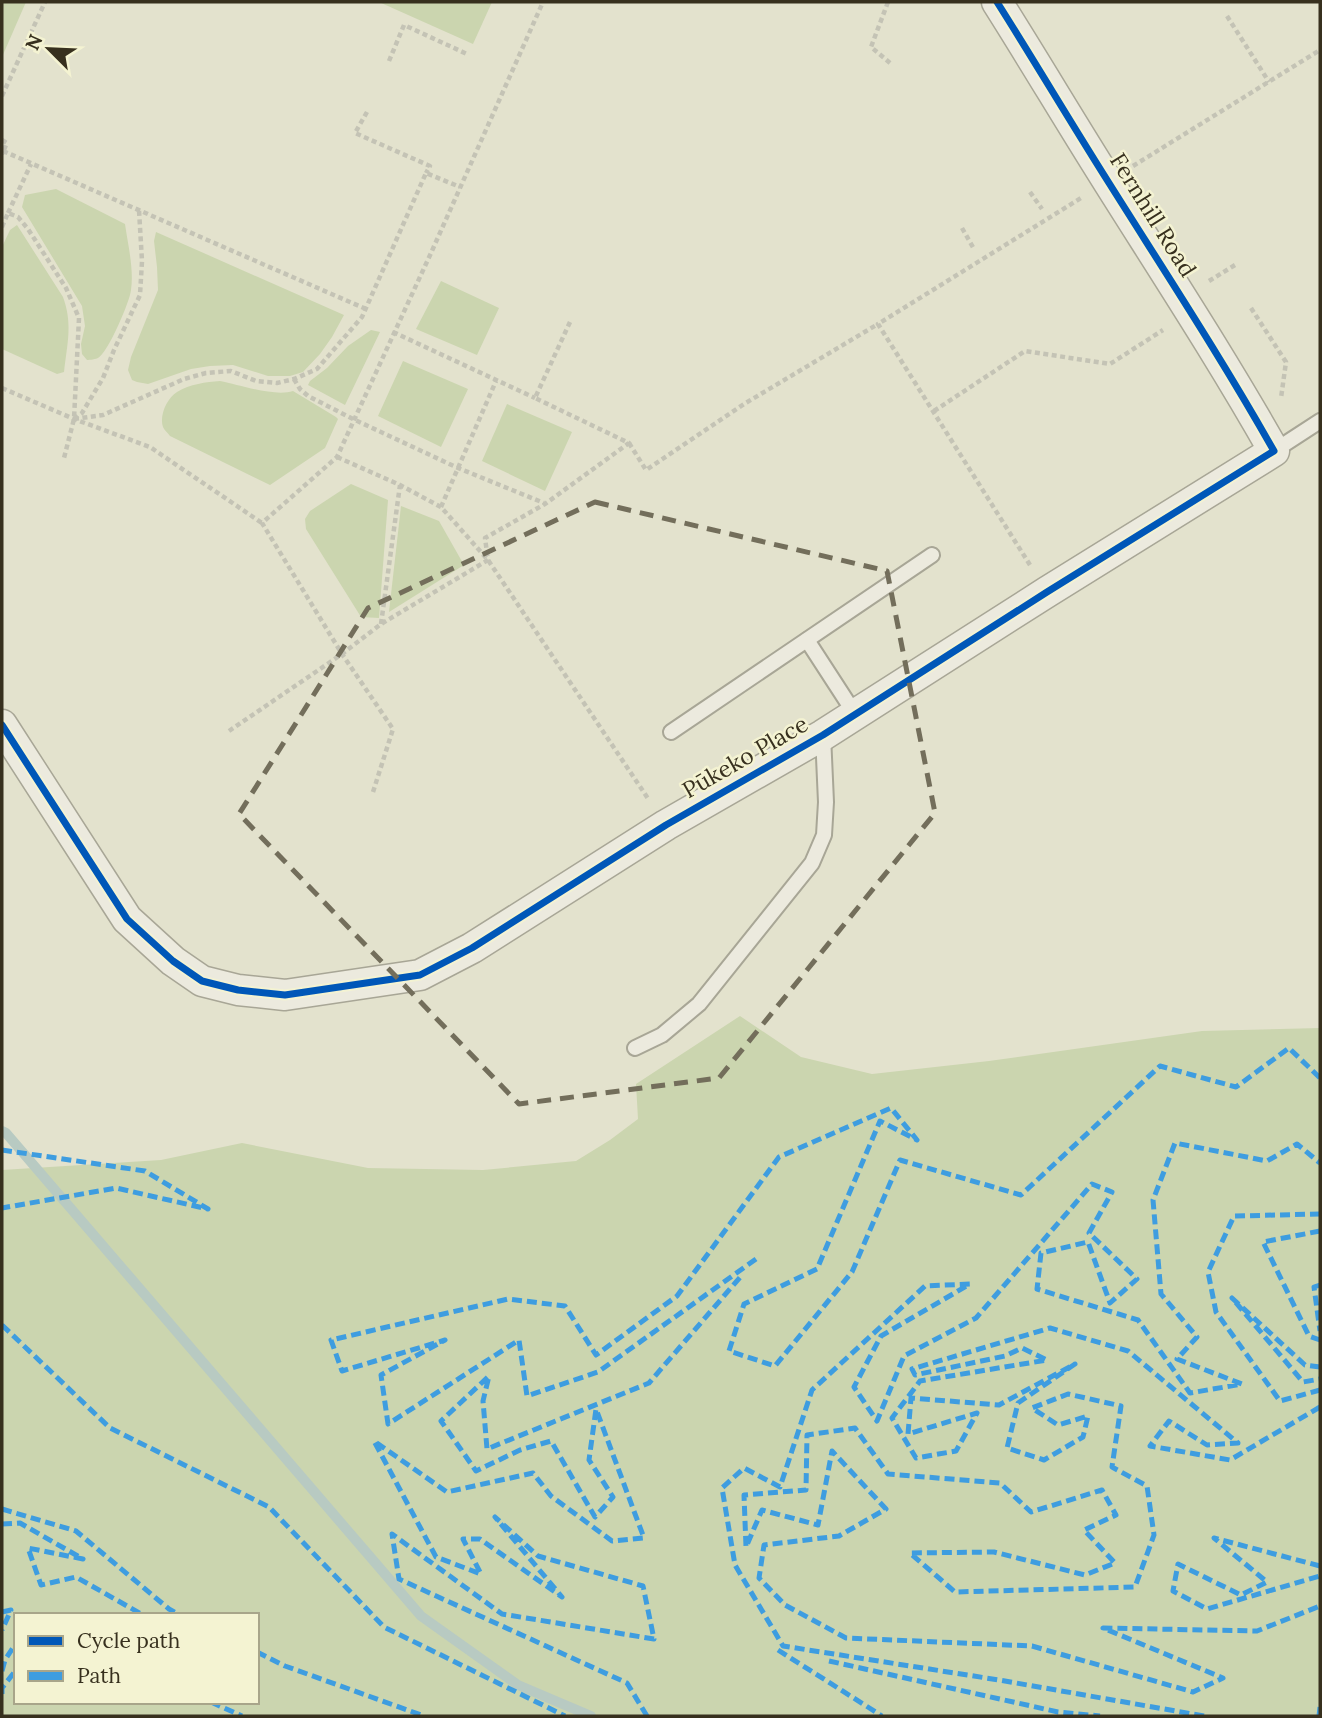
<svg xmlns="http://www.w3.org/2000/svg" width="1322" height="1718" font-family="Lora,serif">
<style>
.green{fill:#cbd5af;fill-rule:evenodd}
.lines{fill:none;stroke-linecap:round;stroke-linejoin:round}
.stream{stroke:#b8cac2;stroke-width:10}
.lane-casing{stroke:#a8a696;stroke-width:18}
.street-casing{stroke:#a8a696;stroke-width:33}
.path{stroke:#c4c3b5;stroke-width:4.5;stroke-dasharray:5 3.5;stroke-linecap:butt}
.lane{stroke:#eceade;stroke-width:14}
.street{stroke:#eceade;stroke-width:30}
.quiet{stroke:#3e9de0;stroke-width:5;stroke-dasharray:10 5;stroke-linecap:butt}
.cycleway-casing{stroke:#f4f3d2;stroke-width:11}
.cycleway{stroke:#0057b8;stroke-width:7}
.marked{fill:none;stroke:#736e5b;stroke-width:5;stroke-dasharray:14 9;stroke-linejoin:round}
.labels{text-anchor:middle;stroke-width:5;stroke-linejoin:round;paint-order:stroke}
.street-label{font-size:23px;fill:#37301e;stroke:#f4f3d2}
</style>
<rect width="100%" height="100%" fill="#e3e2cd"/>
<!-- green -->
<g class="green">
<polygon points="2,2 26,2 2,57"/>
<polygon points="379,2 492,2 473,44"/>
<path d="M56,189l69,35c3,21 9,45 6,66 -1,11 -23,63 -33,68 -1,1 -9,2 -11,2l-5,-6 -1,-10 4,-18 -3,-20 -60,-99 3,-12z"/>
<path d="M17,225l46,72c10,27 4,47 1,75l-7,2 -55,-25v-102l8,-17z"/>
<polygon points="156,232 344,315 332,337 320,354 303,372 290,376 268,376 233,365 210,366 191,369 148,384 137,382 132,380 128,370 131,357 158,290 157,267 154,241"/>
<polygon points="441,281 499,308 477,355 416,329"/>
<polygon points="371,330 380,332 345,405 308,385 310,381 327,368 348,346"/>
<polygon points="403,361 468,389 441,447 378,416"/>
<path d="M220,381c20,4 55,16 73,10l43,26 2,2 -13,29 -55,37 -100,-49c-2,-3 -6,-6 -7,-9 -4,-11 4,-29 14,-35 13,-8 29,-10 43,-11z"/>
<polygon points="507,404 572,432 545,491 482,461"/>
<polygon points="351,484 388,500 379,618 361,617 306,529 305,519 310,511"/>
<polygon points="401,506 439,521 464,565 389,612"/>
<path d="M740,1016l61,41 71,17 117,-13 213,-30 118,-3v688h-1318v-546l159,-10 81,-17 126,25 115,2 93,-9 34,-21 28,-21 -2,-35zM16,1615h241v87h-241z"/>
</g>
<g class="lines">
<!-- stream -->
<polyline class="stream" points="2,1131 6,1133 421,1616 518,1685 591,1716"/>
<!-- lane casing -->
<g class="lane-casing">
<g id="lane">
<polyline points="1274,451 1320,421"/>
<polyline points="807,640 855,714"/>
<polyline points="671,732 932,555"/>
<polyline points="635,1048 662,1035 699,1004 812,863 824,835 826,802 823,735"/>
</g>
</g>
<!-- street casing -->
<g class="street-casing">
<path id="street" d="M2,725l125,194 46,42 29,20 36,9 47,5 135,-20 52,-27 194,-123 157,-90 224,-143 227,-141c-52,-92 -109,-179 -165,-268 -38,-60 -74,-121 -112,-181"/>
</g>
<!-- path -->
<g class="path">
<polyline points="888,2 871,47 890,63"/>
<polyline points="1227,16 1269,82"/>
<polyline points="389,61 404,25 467,54"/>
<polyline points="2,96 45,2"/>
<polyline points="367,112 355,133 430,166 426,173"/>
<polyline points="2,140 7,143 2,154"/>
<polyline points="3,151 366,309"/>
<polyline points="1133,166 1320,50"/>
<polyline points="1030,192 1042,209"/>
<polyline points="8,213 31,164"/>
<polyline points="2,227 8,213 18,217 28,229 66,288 79,318 74,419 64,458"/>
<polyline points="962,228 974,249"/>
<polyline points="1209,281 1235,265"/>
<polyline points="1251,308 1286,362 1281,398"/>
<polyline points="393,332 535,398"/>
<polyline points="294,379 300,389 308,396 353,419 458,468 544,503"/>
<polyline points="2,388 74,419 150,447 262,523"/>
<polyline points="934,411 1025,351 1110,364 1163,330"/>
<polyline points="74,419 103,415 184,379 206,373 231,371 256,381 277,383 294,379 317,369 362,317 426,173 460,187"/>
<polyline points="74,419 82,413 103,378 114,350 140,295 142,261 139,210"/>
<polyline points="629,443 646,470 744,404 878,324"/>
<polyline points="337,457 400,485 441,507 488,560 649,800"/>
<polyline points="441,507 496,381"/>
<polyline points="1030,565 878,324 1081,198"/>
<polyline points="381,624 400,485"/>
<polyline points="229,731 342,654 381,624 488,560 485,538 545,504 629,443 535,398 570,322"/>
<polyline points="373,792 393,729 342,654 262,523 337,457 431,253 543,2"/>
</g>
<!-- lane -->
<use href="#lane" class="lane"/>
<!-- street -->
<use href="#street" class="street"/>
<!-- quiet -->
<g class="quiet">
<polyline points="2,1150 145,1171 208,1209 116,1188 2,1208"/>
<polyline points="1320,1214 1234,1216 1208,1272 1216,1312 1280,1401 1320,1390"/>
<polyline points="1320,1231 1263,1242 1309,1336 1320,1340"/>
<polyline points="756,1259 598,1372 527,1396 519,1340 388,1424 381,1375 445,1340 342,1371 331,1340 508,1299 565,1306 596,1355 677,1296 779,1157 891,1108 917,1140 880,1121 817,1269 744,1304 729,1351 775,1366 852,1272 900,1160 1021,1195 1160,1066 1236,1087 1289,1048 1320,1078"/>
<polyline points="1320,1285 1314,1287 1320,1331"/>
<polyline points="2,1325 110,1428 269,1507 384,1627 565,1716"/>
<polyline points="1320,1367 1305,1365 1232,1298 1303,1382 1320,1379"/>
<polyline points="1320,1407 1230,1460 1150,1446 1169,1421 1207,1445 1238,1443 1128,1351 1050,1328 912,1369 915,1375 1005,1356 1022,1348 1047,1360 920,1381 892,1418 916,1458 956,1451 977,1413 908,1434 911,1398 999,1405 1075,1364 1018,1403 1007,1448 1044,1460 1083,1437 1088,1416 1058,1425 1032,1408 1068,1394 1121,1406 1112,1467 1147,1486 1154,1535 1135,1587 955,1592 910,1553 994,1552 1085,1575 1115,1563 1084,1530 1116,1515 1102,1490 1031,1512 1000,1483 888,1474 855,1428 807,1435 806,1490 744,1495 746,1547 762,1510 818,1525 832,1451 886,1509 839,1536 764,1545 759,1578 785,1605 846,1638 1032,1646 1193,1692 1223,1678 1103,1628 1257,1631 1320,1606"/>
<polyline points="2,1509 76,1531 169,1609 180,1615"/>
<polyline points="2,1524 20,1523 83,1559 28,1548 41,1585 76,1577 143,1615"/>
<polyline points="1320,1566 1214,1538 1267,1582 1241,1595 1178,1564 1173,1591 1207,1609 1320,1576"/>
<polyline points="2,1612 11,1610 2,1630"/>
<polyline points="778,1650 882,1716"/>
<polyline points="257,1652 285,1666 424,1716"/>
<polyline points="829,1661 1058,1712 1100,1716"/>
<polyline points="2,1671 5,1660 16,1643"/>
<polyline points="2,1694 2,1688 16,1670"/>
<polyline points="211,1702 242,1716"/>
<polyline points="647,1716 627,1683 399,1579 392,1534 502,1614 654,1639 643,1586 538,1556 495,1517 562,1597 480,1539 463,1539 481,1574 436,1557 374,1441 447,1492 533,1473 551,1496 612,1541 644,1538 596,1409 589,1460 613,1497 595,1517 551,1441 520,1450 476,1471 441,1421 489,1376 483,1401 487,1449 649,1383 742,1275"/>
<polyline points="1204,1716 999,1680 783,1646 735,1565 722,1488 744,1468 780,1487 812,1390 925,1286 970,1284 881,1336 854,1387 877,1421 904,1356 976,1318 1092,1184 1112,1192 1089,1233 1137,1279 1110,1303 1088,1242 1041,1253 1037,1289 1138,1320 1190,1393 1242,1384 1177,1359 1197,1337 1161,1294 1153,1200 1175,1143 1267,1161 1297,1144 1320,1163"/>
<polyline points="1319,1716 1320,1707"/>
</g>
<!-- cycleway casing -->
<g class="cycleway-casing">
<path id="cycleway" d="M2,725l125,194 46,42 29,20 36,9 47,5 135,-20 52,-27 194,-123 157,-90 224,-143 227,-141c-52,-92 -109,-179 -165,-268 -38,-60 -74,-121 -112,-181"/>
</g>
<!-- cycleway -->
<use href="#cycleway" class="cycleway"/>
</g>
<!-- marked area -->
<path class="marked" d="M595,502l292,69 48,242 -216,265 -200,26 -280,-290 129,-206z"/>
<g class="labels">
<!-- street labels -->
<g class="street-label">
<text transform="translate(1153 215) rotate(58)" y="8">Fernhill Road</text>
<text transform="translate(745 757) rotate(-30)" y="8">Pūkeko Place</text>
</g>
</g>
<!-- border -->
<rect width="1322" height="1718" fill="none" stroke="#37301e" stroke-width="7"/>
<!-- legend -->
<rect x="14" y="1613" width="245" height="91" fill="#f4f3d2" stroke="#a8a58a" stroke-width="2"/>
<rect x="28" y="1636" width="35" height="10" fill="#0057b8" stroke="#a8a58a" stroke-width="2"/>
<text x="77" y="1648" font-size="21" fill="#37301e">Cycle path</text>
<rect x="28" y="1671" width="35" height="10" fill="#3e9de0" stroke="#a8a58a" stroke-width="2"/>
<text x="77" y="1683" font-size="21" fill="#37301e">Path</text>
<!-- north arrow -->
<g transform="translate(49 49) rotate(294)" stroke="#f4f3d2" stroke-width="5" paint-order="stroke">
<path d="M0-5L12 26L0 18L-12 26Z" fill="#37301e"/>
<text y="-10" font-size="19" font-weight="bold" text-anchor="middle" fill="#37301e">N</text>
</g>
</svg>
